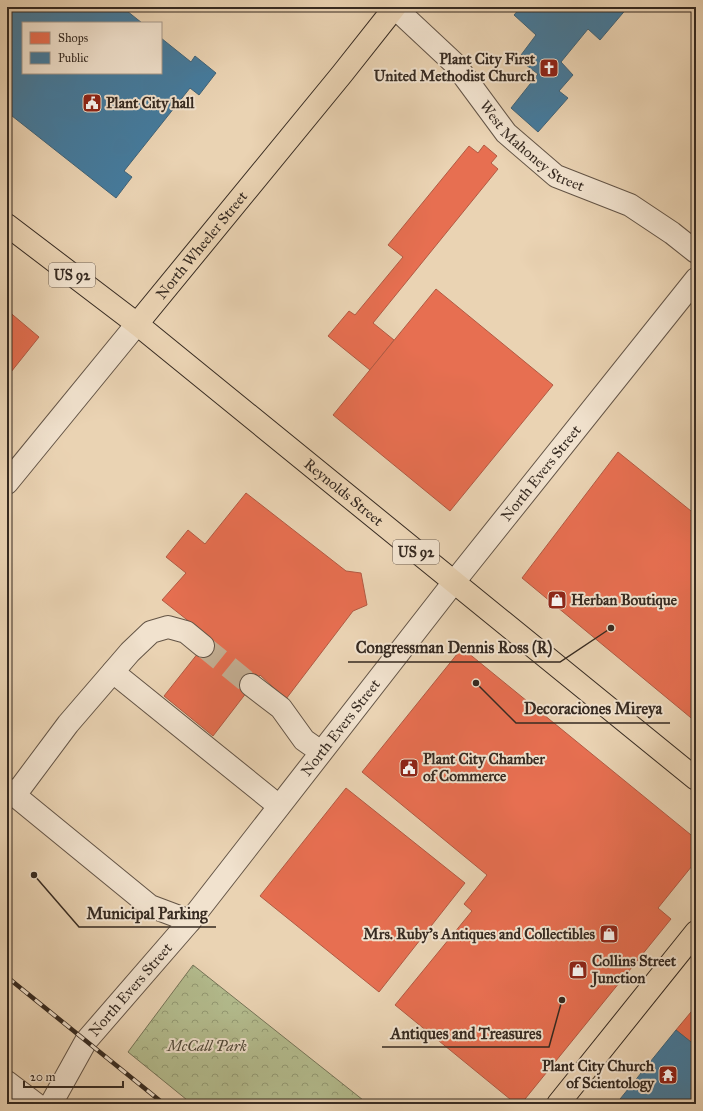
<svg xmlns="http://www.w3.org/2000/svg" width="703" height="1111" font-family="'IM FELL Great Primer',serif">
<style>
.forest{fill:url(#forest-crowns);stroke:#757458}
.shops{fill:#e76f51;stroke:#b25a43}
.public{fill:#457b9d;stroke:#406378}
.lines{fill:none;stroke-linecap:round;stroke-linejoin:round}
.minor-tunnel{stroke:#c6b196;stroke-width:22;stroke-dasharray:22 11;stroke-linecap:butt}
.minor-casing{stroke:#635446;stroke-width:24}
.major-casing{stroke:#362a21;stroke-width:24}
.minor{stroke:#f1e2ce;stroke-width:22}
.major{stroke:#ead3b3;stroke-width:22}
.rail-casing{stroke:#362a21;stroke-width:4.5}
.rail{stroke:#f1e2ce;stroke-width:3;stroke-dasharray:9;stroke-linecap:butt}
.labels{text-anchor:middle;stroke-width:4;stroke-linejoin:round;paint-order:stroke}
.shield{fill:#f1e2ce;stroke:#6e6155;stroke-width:1}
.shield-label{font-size:14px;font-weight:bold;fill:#362a21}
.poi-label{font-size:15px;font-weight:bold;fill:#362a21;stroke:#f1e2ce;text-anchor:start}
.street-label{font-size:15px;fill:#362a21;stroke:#f1e2ce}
.park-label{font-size:15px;font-style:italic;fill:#4f4737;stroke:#f1e2ce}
.leader{fill:none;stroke:#362a21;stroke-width:1.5}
.callout-dot{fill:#362a21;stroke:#f1e2ce;stroke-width:1.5}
.callout-label{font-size:16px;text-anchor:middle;font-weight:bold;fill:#362a21;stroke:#f1e2ce;stroke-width:4;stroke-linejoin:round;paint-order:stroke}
</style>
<defs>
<pattern id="forest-crowns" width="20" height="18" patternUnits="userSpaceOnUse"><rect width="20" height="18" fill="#b4bd8f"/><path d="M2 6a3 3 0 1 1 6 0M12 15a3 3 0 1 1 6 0" fill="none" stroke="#939a74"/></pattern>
</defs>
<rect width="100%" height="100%" fill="#ead3b3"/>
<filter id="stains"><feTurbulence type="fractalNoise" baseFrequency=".005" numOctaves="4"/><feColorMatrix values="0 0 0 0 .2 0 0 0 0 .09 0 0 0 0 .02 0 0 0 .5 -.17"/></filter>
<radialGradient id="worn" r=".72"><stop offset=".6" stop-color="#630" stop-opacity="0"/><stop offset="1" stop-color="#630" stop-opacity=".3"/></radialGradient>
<!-- forest -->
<polygon class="forest" points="193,965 368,1104 192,1104 128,1052"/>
<!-- shops -->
<g class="shops">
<polygon points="484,145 497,156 491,163 498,169 373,323 394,340 370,370 328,336 349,311 355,315 403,257 388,245 469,146 478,153"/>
<polygon points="436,289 553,385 450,511 333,415"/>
<polygon points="7,310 39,337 7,377"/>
<polygon points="618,452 696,515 696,722 522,578"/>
<polygon points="246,493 346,571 361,573 367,605 353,611 286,699 260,675 213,736 164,696 210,638 162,600 186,573 166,557 188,530 205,544"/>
<polygon points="462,648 696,839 696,861 658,908 671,919 521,1104 516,1104 395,1005 472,911 464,904 487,875 362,772"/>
<polygon points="346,788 465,883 379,992 260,896"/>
<polygon points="696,1006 696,1046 676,1030"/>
</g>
<!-- public -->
<g class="public">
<polygon points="7,7 122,7 142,23 23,23 23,73 161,73 161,38 191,62 195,56 216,73 199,95 190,88 124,171 132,177 116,198 7,112"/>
<polygon points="521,7 628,7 600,40 588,29 561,62 573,75 559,91 568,98 538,132 511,108 538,74 518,59 536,35 514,15"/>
<polygon points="676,1030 696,1046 696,1104 616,1104"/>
</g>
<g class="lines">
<!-- minor-tunnel -->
<polyline class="minor-tunnel" points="203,646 251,685"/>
<!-- minor casing -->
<g class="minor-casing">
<g id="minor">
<path id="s1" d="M394,7l61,57 51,69 50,43 74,29 42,28 24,19"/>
<polyline points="7,483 137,324"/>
<polyline points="113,672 279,806"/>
<polyline points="251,685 281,708 304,740 321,752"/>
<polyline points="7,789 150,906 190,921"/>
<polyline points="15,795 68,724 130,652 151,632 168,627 186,632 203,646"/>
<polyline points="7,1082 36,1104"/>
<path id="s2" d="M51,1104l35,-63 104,-120 264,-339 242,-303"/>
</g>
</g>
<!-- major casing -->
<g class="major-casing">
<g id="major">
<path id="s3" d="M7,225l130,99 559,455"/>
<path id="s4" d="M137,324l205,-250 53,-67"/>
<polyline points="558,1104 696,932"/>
</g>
</g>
<!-- minor -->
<use href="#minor" class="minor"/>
<!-- major -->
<use href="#major" class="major"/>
<!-- rail casing -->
<g class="rail-casing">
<polyline id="rail" points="7,977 164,1104"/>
</g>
<!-- rail -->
<use href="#rail" class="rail"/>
</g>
<!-- icons -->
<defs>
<g id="church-square" transform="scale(1)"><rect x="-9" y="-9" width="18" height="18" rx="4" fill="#8f2418" stroke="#f1e2ce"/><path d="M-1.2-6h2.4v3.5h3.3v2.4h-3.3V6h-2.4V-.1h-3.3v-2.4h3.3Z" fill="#fff"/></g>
<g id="civic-square" transform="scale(1)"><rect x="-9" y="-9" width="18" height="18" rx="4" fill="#8f2418" stroke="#f1e2ce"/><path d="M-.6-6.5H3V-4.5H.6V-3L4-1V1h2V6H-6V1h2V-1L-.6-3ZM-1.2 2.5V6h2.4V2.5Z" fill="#fff"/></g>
<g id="shop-square" transform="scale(1)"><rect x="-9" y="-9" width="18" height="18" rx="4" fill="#8f2418" stroke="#f1e2ce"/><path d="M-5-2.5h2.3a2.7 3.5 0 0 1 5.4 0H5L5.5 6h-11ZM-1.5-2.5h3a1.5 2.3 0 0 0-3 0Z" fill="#fff"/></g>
<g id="temple-square" transform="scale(1)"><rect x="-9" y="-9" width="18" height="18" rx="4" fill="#8f2418" stroke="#f1e2ce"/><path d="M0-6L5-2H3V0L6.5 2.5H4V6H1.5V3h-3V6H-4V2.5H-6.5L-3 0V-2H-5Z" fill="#fff"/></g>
</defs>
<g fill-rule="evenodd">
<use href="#church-square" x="549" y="68"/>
<use href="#civic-square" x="92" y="103"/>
<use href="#shop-square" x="557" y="600"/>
<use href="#civic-square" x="409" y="768"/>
<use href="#shop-square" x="609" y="934"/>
<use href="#shop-square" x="578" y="970"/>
<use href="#temple-square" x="668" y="1075"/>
</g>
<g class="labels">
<!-- shield labels -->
<g class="shield">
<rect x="49" y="263" width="46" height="24" rx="3"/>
<rect x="393" y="540" width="46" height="24" rx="3"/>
</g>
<g class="shield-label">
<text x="72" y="280">US 92</text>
<text x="416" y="557">US 92</text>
</g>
<!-- poi labels -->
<g class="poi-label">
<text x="535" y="64" text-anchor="end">Plant City First<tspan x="535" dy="17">United Methodist Church</tspan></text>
<text x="106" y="108">Plant City hall</text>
<text x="571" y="605">Herban Boutique</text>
<text x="423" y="764">Plant City Chamber<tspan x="423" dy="17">of Commerce</tspan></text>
<text x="595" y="939" text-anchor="end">Mrs. Ruby's Antiques and Collectibles</text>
<text x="592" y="966">Collins Street<tspan x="592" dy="17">Junction</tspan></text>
<text x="654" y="1071" text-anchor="end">Plant City Church<tspan x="654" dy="17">of Scientology</tspan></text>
</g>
<!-- street labels -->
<g class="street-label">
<text dy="5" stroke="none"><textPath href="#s1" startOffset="198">West Mahoney Street</textPath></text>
<text dy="5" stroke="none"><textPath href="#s4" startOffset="102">North Wheeler Street</textPath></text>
<text dy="5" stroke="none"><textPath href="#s2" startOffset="800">North Evers Street</textPath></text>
<text dy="5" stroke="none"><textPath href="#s3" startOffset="430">Reynolds Street</textPath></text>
<text dy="5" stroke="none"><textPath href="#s2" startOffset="476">North Evers Street</textPath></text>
<text dy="5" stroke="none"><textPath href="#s2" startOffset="140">North Evers Street</textPath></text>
</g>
<!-- park labels -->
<g class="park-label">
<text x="207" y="1051">McCall Park</text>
</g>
</g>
<!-- callouts -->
<path class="leader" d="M611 628L560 662H348M476 683L516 723H670M34 875L79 927H216M562 1000L549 1047H382"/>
<g class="callout-dot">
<circle cx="611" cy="628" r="4"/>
<circle cx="476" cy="683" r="4"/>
<circle cx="34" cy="875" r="4"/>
<circle cx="562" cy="1000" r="4"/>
</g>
<g class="callout-label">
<text x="454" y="653">Congressman Dennis Ross (R)</text>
<text x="593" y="714">Decoraciones Mireya</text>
<text x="147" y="919">Municipal Parking</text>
<text x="466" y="1039">Antiques and Treasures</text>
</g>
<!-- margin -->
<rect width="703" height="1111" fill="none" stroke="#ead3b3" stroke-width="24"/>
<rect x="8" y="8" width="687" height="1095" fill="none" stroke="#362a21" stroke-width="2"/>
<rect x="12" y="12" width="679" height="1087" fill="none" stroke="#362a21"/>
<!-- legend -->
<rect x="22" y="22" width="140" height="52" fill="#f1e2ce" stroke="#a69889"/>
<rect x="30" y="32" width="20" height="12" fill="#e76f51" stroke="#a69889"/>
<text x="58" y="42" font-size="12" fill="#362a21">Shops</text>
<rect x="30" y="52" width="20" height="12" fill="#457b9d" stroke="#a69889"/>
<text x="58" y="62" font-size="12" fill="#362a21">Public</text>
<!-- scale -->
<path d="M24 1081v6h99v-6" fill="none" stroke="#362a21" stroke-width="2"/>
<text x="30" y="1081" font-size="12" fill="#362a21" stroke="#f1e2ce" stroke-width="3" paint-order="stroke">20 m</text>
<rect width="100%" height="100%" filter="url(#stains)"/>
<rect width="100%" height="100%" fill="url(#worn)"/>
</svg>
